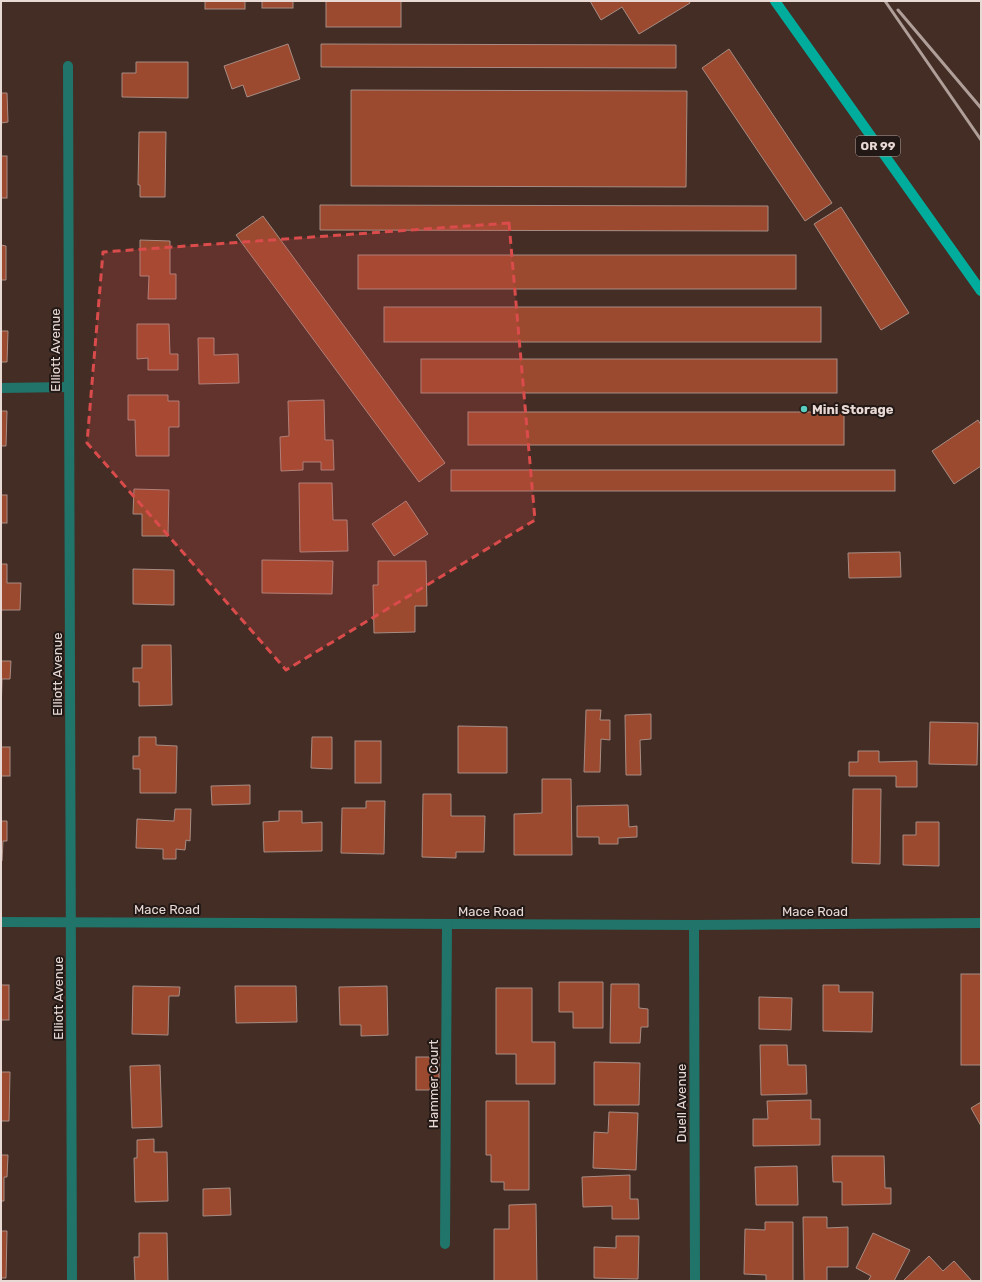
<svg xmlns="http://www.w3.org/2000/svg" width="982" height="1282" font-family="Rubik,sans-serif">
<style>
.building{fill:#9b492f;stroke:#a88c83}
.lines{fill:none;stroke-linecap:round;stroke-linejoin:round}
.minor{stroke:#207469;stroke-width:10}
.major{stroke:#00ad9d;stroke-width:10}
.rail{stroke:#b09e98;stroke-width:3}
.marked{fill:#da4b4b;fill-opacity:0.2;stroke:#da4b4b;stroke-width:3;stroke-dasharray:8 5;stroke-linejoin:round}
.poi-dot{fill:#59cebe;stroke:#221815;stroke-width:1.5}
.labels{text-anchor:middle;stroke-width:4;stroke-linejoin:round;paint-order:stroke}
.shield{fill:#221815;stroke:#ad9f9b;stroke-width:1}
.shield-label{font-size:12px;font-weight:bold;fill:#e9d9d5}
.street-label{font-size:13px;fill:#e9d9d5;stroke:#221815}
.poi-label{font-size:13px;font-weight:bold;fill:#e9d9d5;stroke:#221815;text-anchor:start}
</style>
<rect width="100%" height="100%" fill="#432d25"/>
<!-- building -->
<g class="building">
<rect x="205" y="1" width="40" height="8"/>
<rect x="262" y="1" width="31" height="7"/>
<rect x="326" y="1" width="75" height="26"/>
<polygon points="590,1 689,1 690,3 639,34 622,7 601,20"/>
<polygon points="288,44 300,79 247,97 243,85 232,89 224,66"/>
<polygon points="321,44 676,45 676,68 321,67"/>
<polygon points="729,49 832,203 805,221 702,68"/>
<polygon points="136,62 188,62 188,98 122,97 122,73 136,73"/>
<polygon points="351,90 687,91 686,187 351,186"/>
<polygon points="1,93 7,93 8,122 1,123"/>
<polygon points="139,132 166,132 165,197 140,197 140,185 138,185"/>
<rect x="1" y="156" width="6" height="42"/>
<polygon points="320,205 768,206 768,231 320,230"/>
<polygon points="841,207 909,313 881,330 814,224"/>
<polygon points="263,216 445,463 419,482 236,235"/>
<polygon points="140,240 170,241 170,274 176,274 176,299 148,299 149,276 140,276"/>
<polygon points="1,245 6,246 6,280 1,280"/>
<rect x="358" y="255" width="438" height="34"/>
<rect x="384" y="307" width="437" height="35"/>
<polygon points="137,324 169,324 170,354 178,354 178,370 148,370 148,358 137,359"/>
<polygon points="1,331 8,331 7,362 1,362"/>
<polygon points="198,338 214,338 214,355 238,354 239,383 199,384"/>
<rect x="421" y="359" width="416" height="34"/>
<polygon points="128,395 168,395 168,401 179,401 179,427 169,427 169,456 136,456 135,420 128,420"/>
<polygon points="324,400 325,440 333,440 334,470 321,470 321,462 303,462 303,470 281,471 280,437 289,436 288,401"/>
<polygon points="1,411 7,411 6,446 1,446"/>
<rect x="468" y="412" width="376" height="33"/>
<polygon points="978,420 981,425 981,466 954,484 932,451"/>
<rect x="451" y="470" width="444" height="21"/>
<polygon points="299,483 332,483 333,520 347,520 348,551 300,552"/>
<polygon points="134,489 169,490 168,536 142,536 142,514 133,514"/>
<rect x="1" y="495" width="6" height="28"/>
<polygon points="406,501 428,534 394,556 372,524"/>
<polygon points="900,552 901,577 849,578 848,553"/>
<polygon points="262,560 333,561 332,594 262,593"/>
<polygon points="378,561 426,561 427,606 415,606 415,632 374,633 373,585 378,585"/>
<polygon points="1,564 7,564 7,583 21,583 20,610 1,610"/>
<polygon points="133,569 174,570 174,605 133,604"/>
<polygon points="142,645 171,645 172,705 139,706 139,682 133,682 133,668 142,668"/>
<polygon points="1,661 11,661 10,679 2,679 1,715"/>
<polygon points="586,710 601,710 600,720 610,720 610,740 601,739 600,772 584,772"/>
<polygon points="651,714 651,739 640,740 641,775 626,775 625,715"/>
<polygon points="930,722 978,723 977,765 929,764"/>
<polygon points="458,726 507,727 507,773 458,773"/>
<polygon points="139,737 156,737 156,745 177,746 176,793 140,793 140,769 133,769 133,756 139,756"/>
<polygon points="312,737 332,737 332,769 311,768"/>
<rect x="355" y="741" width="26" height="42"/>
<rect x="1" y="747" width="9" height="29"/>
<polygon points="858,751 879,751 879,762 917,761 917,787 896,787 896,776 849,776 849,762 858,762"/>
<polygon points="542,779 571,779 572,855 514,855 514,814 542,813"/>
<polygon points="250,785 250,804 212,805 211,786"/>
<polygon points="853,789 881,789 880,864 852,863"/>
<polygon points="423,794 451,794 451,816 485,816 484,852 456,852 456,858 422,857"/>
<polygon points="366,801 385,801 384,854 341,853 342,808 366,808"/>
<polygon points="628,805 629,827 637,826 637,837 618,838 618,844 599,844 599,837 577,837 577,806"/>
<polygon points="175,809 191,809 190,841 186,840 185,850 176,849 176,859 163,859 163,849 136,848 137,819 174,821"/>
<polygon points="279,811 302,811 302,823 322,822 322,851 264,852 263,822 279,821"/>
<polygon points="1,821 7,821 7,841 3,841 2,861 1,861"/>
<polygon points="916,822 939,822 939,866 903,865 903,835 916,835"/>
<rect x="961" y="974" width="20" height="91"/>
<polygon points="559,982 603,982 603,1028 573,1028 573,1012 559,1012"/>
<polygon points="611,984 639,984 639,1008 648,1009 648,1027 641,1027 640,1043 610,1043"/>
<rect x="1" y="985" width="8" height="35"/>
<polygon points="823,985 839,985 839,992 873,992 872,1032 823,1031"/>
<polygon points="133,986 180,987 179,996 169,996 168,1035 132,1034"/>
<polygon points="235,986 296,986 297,1022 236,1023"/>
<polygon points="387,986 388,1035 361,1036 361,1025 340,1025 339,987"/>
<polygon points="496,988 532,988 532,1042 555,1042 555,1084 516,1084 516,1054 496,1054"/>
<polygon points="759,997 792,998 791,1030 759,1029"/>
<polygon points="760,1045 787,1045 788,1065 806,1065 807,1094 761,1095"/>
<rect x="416" y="1057" width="23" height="33"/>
<polygon points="594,1062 640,1063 639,1105 594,1105"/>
<polygon points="160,1065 162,1127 132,1128 130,1066"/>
<polygon points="1,1072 10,1072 9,1121 1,1121"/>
<polygon points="811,1100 811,1119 820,1119 820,1145 753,1146 753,1119 768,1119 767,1101"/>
<polygon points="486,1101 529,1101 529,1190 504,1190 504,1182 491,1182 491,1155 486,1155"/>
<polygon points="981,1102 981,1126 971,1108"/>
<polygon points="609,1112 638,1113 636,1170 593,1168 594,1132 608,1133"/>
<polygon points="154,1139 154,1152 167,1152 168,1201 135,1202 134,1158 137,1158 137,1140"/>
<polygon points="1,1155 8,1155 7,1177 4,1177 4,1201 1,1201"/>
<polygon points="832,1156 884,1156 885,1188 891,1188 891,1204 842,1205 842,1182 833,1182"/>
<polygon points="797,1166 798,1205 756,1205 755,1167"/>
<polygon points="630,1175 630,1199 638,1199 639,1219 612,1219 612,1206 583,1207 582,1177"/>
<polygon points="230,1188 231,1215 203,1216 203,1189"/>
<polygon points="536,1204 537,1281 494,1281 494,1229 509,1229 509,1205"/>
<polygon points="803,1217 827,1217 827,1228 848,1227 848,1267 827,1267 827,1281 804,1281"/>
<polygon points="765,1222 793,1222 793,1281 766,1281 766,1275 744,1274 745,1229 765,1230"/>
<polygon points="1,1231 7,1231 6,1278 1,1278"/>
<polygon points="139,1233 167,1233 168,1281 135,1281 134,1257 139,1257"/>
<polygon points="873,1233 910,1250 894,1281 868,1281 871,1276 856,1268"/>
<polygon points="616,1236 639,1236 638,1279 594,1278 594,1247 616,1248"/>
<polygon points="929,1256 943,1271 954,1261 972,1281 903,1281"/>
</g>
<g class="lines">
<!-- minor -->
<g class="minor">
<polyline points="68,66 72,1281"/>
<polyline points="1,388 68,387"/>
<polyline points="1,922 694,925 981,923"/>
<polyline points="694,925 695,1281"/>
<polyline points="445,1244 447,924"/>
</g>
<!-- major -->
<polyline class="major" points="775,1 981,291"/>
<!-- rail -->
<g class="rail">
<polyline points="885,1 981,140"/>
<polyline points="898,10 981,108"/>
</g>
</g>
<!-- marked area -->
<path class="marked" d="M509,223l26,297 -249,150 -199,-227 16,-191z"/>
<!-- markers -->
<circle class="poi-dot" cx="804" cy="409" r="4"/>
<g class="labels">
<!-- shield labels -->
<rect class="shield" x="856" y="136" width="44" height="20" rx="3"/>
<g class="shield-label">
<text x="878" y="150">OR 99</text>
</g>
<!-- street labels -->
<g class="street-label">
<text transform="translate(55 350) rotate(-90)" y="5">Elliott Avenue</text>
<text transform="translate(57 674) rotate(-90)" y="5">Elliott Avenue</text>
<text x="167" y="914">Mace Road</text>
<text x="491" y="916">Mace Road</text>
<text x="815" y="916">Mace Road</text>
<text transform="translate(58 998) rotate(-90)" y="5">Elliott Avenue</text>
<text transform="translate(433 1084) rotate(-90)" y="5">Hammer Court</text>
<text transform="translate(681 1103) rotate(-90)" y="5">Duell Avenue</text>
</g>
<!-- poi labels -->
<g class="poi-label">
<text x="812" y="414">Mini Storage</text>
</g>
</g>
<!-- border -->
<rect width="982" height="1282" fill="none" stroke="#e9d9d5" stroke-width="4"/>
</svg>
